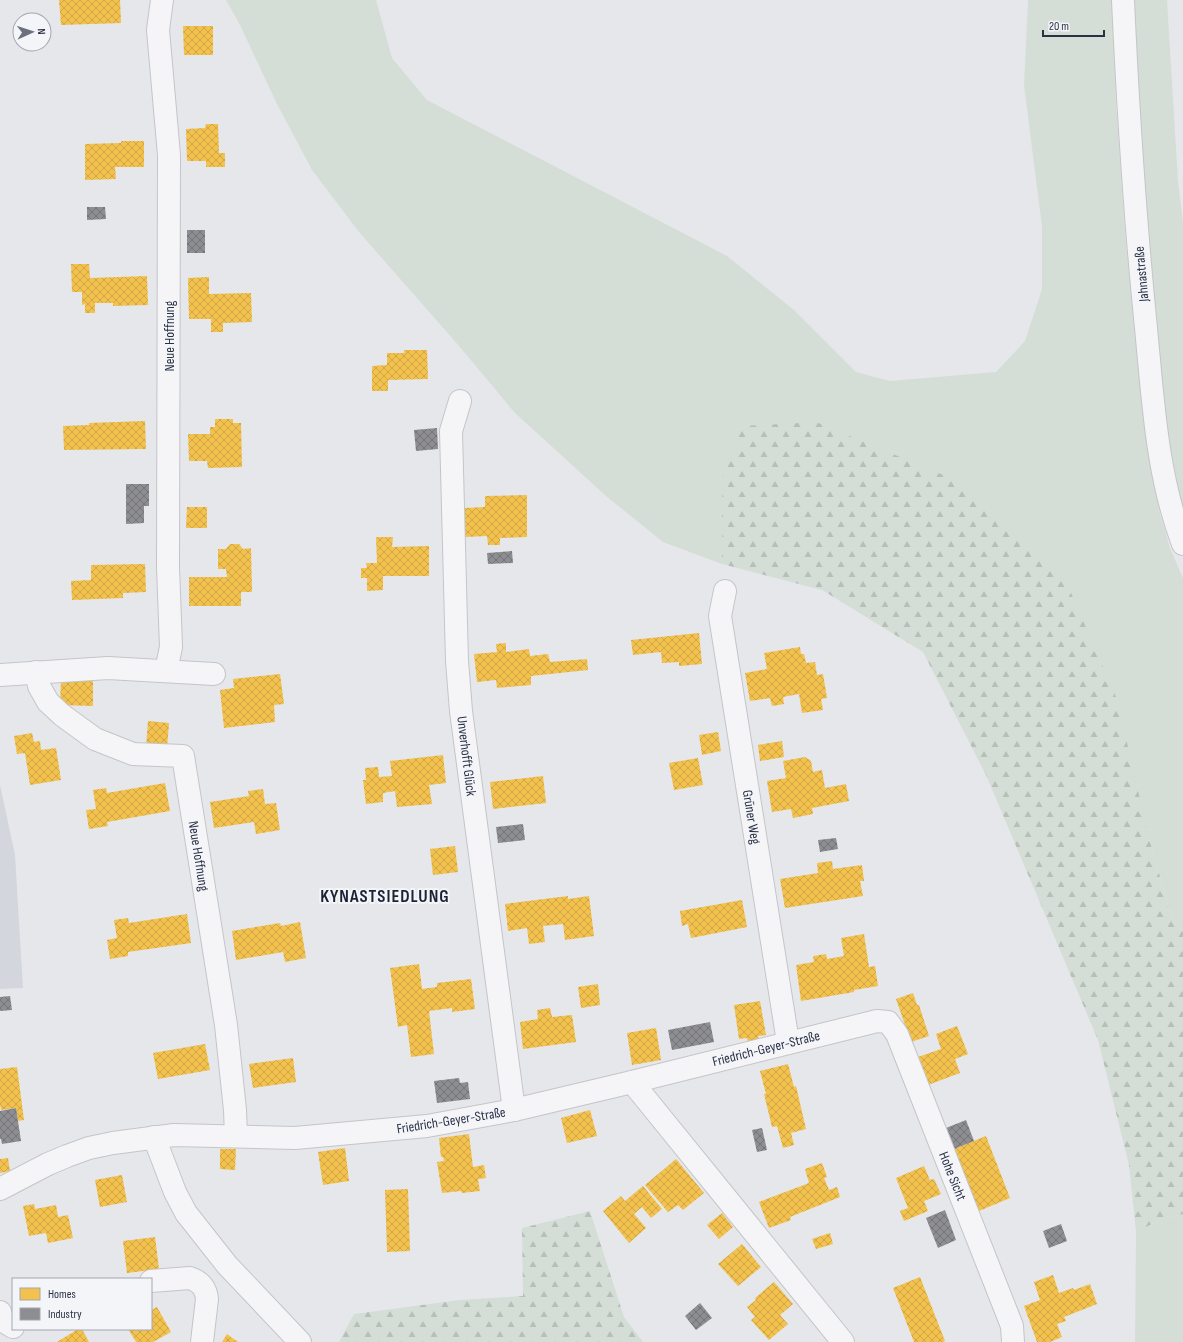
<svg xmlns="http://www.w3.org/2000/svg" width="1183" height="1342" font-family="'Sofia Sans Condensed',sans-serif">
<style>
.built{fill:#d4d6dd}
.green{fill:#d5ded6}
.forest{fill:url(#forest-firs)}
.homes{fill:url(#homes-cross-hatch)}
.industry{fill:url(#industry-cross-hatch)}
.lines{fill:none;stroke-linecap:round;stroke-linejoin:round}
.minor-casing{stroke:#c4c5c8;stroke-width:24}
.minor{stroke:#f5f5f7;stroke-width:22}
.labels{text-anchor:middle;stroke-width:4;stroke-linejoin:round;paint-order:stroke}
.street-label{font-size:14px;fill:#2b3145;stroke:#f4f5f9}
.district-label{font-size:18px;font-weight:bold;letter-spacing:1px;fill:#1d2336;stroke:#f4f5f9}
</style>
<defs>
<pattern id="forest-firs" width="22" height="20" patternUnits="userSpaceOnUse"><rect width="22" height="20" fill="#d5ded6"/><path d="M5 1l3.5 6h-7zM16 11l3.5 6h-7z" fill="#b7bfb9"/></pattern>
<pattern id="homes-cross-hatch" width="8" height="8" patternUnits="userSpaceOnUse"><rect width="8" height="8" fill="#f2c14e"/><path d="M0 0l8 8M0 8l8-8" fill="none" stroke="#d0a645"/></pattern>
<pattern id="industry-cross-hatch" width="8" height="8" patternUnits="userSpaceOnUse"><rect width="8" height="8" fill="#8d8d92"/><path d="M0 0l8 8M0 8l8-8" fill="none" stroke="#737479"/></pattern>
</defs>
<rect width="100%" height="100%" fill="#e6e7ea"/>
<!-- built -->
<polygon class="built" points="0,785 15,855 23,988 0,989"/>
<!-- green -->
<g class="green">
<polygon points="226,0 376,0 392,58 427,100 727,256 794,310 856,372 890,381 996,372 1025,341 1042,289 1042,227 1024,85 1028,0 1112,0 1116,103 1125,231 1137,357 1151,471 1160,513 1170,548 1183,578 1183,931 1172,919 1149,838 722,478 722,564 663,542 606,496 515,413 459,346 359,232 312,170 277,104 240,25"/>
<polygon points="1133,0 1167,0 1178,181 1183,223 1183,510 1172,469 1166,428 1147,229"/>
<polygon points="1183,1214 1183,1342 1135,1342 1136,1232 1162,1219"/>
</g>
<!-- forest -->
<g class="forest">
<polygon points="816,422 965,484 1062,572 1117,699 1149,838 1172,919 1183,931 1183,1214 1162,1219 1136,1232 1129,1165 1098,1040 986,775 923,652 822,590 722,564 722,478 743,426"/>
<polygon points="590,1211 624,1317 643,1342 339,1342 354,1314 460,1300 523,1296 522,1228"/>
</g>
<!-- homes -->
<g class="homes">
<polygon points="59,0 120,0 121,23 61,25"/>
<polygon points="183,26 213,26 213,55 184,55"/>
<polygon points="206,124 218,124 219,153 225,153 225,167 206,167 206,161 187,161 186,129 205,128"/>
<polygon points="121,141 144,141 144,167 115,167 116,179 85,180 85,144 121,143"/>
<polygon points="71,264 89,264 90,278 147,276 148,305 113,306 113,303 95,303 95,313 85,313 85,304 82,305 82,292 72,292"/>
<polygon points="209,277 209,294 251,293 252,322 223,323 223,332 211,332 211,319 189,319 188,278"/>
<polygon points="404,350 427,350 428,379 388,380 388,391 372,391 372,366 387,365 387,353 404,353"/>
<polygon points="215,419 233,419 233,423 241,423 242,467 208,468 207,461 189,461 188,434 210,434 210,427 215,427"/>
<polygon points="145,421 146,449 64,450 63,426 89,425 89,423"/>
<polygon points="527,495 527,537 500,538 500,545 488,545 487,536 465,537 465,508 485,507 485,496"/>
<polygon points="187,507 207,507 207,528 186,528"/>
<polygon points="376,537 393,537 392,547 429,546 429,576 383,576 383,590 367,591 367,578 361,578 361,568 367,568 366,563 377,563"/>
<polygon points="230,544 239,544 243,549 251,548 252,592 241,592 241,606 189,606 189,577 227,577 226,569 218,569 218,549 226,549"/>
<polygon points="145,564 146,592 123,593 123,598 72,600 71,581 91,580 91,565"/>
<polygon points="699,633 702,664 679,666 679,662 662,663 661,652 633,655 631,640"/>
<polygon points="506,643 506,652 529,649 530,656 548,654 550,662 587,659 588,670 531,676 531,685 497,688 496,680 477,682 474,654 497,652 496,644"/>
<polygon points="800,647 801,654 804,654 806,663 815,662 817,675 823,674 827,698 821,699 823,710 802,713 799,694 783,697 784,704 772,706 770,698 750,701 745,673 767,669 764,653"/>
<polygon points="280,674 284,704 274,705 275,722 224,728 220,690 234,688 233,679"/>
<polygon points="61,679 93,680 93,706 60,705"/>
<polygon points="148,721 169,723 167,749 146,748"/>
<polygon points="718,732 721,751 702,755 699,735"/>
<polygon points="32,733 34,742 40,741 41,750 56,748 61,780 30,785 25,753 17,754 14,736"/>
<polygon points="782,741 784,757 760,761 758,745"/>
<polygon points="443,755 446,783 429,785 432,804 397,807 395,791 383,793 383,802 366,804 363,780 366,780 365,768 378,767 379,777 392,776 390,761"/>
<polygon points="805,757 811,761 813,772 822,770 825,788 846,784 849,801 812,808 813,814 793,818 791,809 772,812 767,781 786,778 783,761"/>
<polygon points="698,758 703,785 674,790 669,763"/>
<polygon points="543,776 546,803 493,809 490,782"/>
<polygon points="165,783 170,811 107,822 108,826 89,829 86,810 96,809 93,790 106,788 107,793"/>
<polygon points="263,789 265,804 276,803 280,830 256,834 254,822 214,828 210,802 249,796 248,791"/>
<polygon points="455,846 458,872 433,875 430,849"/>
<polygon points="832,861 833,869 862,865 864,881 860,881 863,896 785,908 780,879 818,873 817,863"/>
<polygon points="568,896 568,899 589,896 594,936 565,940 563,924 543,926 545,942 529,944 527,928 508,931 505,904"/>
<polygon points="742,900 747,927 691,938 688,924 682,926 680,911"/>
<polygon points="187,914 191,943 128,952 128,956 110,959 107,940 117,938 114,920 128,918 129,923"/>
<polygon points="300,922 306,958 285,962 283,952 236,960 232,931 280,923 281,926"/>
<polygon points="864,934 869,967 875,966 878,986 854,990 854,992 801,1001 796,965 814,962 813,956 826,954 827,959 844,956 841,938"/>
<polygon points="419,964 422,989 437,987 437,983 471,979 475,1009 452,1012 452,1008 429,1011 434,1054 411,1057 407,1025 398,1027 390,968"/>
<polygon points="598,984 600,1005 581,1008 578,987"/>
<polygon points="913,993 917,1005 919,1005 929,1036 911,1042 896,999"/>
<polygon points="760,1001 766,1035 758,1036 759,1041 748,1043 747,1038 739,1039 734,1005"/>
<polygon points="550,1008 552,1017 572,1015 576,1042 523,1049 520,1022 538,1019 537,1010"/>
<polygon points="957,1026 968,1054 955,1059 960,1073 928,1085 918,1057 941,1049 936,1034"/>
<polygon points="656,1028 661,1060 632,1065 627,1033"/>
<polygon points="205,1044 210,1070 158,1079 153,1053"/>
<polygon points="293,1058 296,1082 253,1088 249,1064"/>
<polygon points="788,1064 794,1087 796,1086 806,1129 791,1133 794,1145 783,1148 777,1126 772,1127 764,1094 766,1094 760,1071"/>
<polygon points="17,1067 24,1120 18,1121 16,1108 1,1110 0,1104 0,1069"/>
<polygon points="590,1110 597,1136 567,1143 561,1118"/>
<polygon points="469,1134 473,1167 484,1165 486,1178 478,1179 480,1191 462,1193 461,1191 442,1193 437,1162 444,1161 443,1157 441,1157 439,1138"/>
<polygon points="986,1136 1010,1198 979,1211 954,1149"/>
<polygon points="345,1148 349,1181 323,1185 318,1152"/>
<polygon points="220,1149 236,1149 235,1170 220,1169"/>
<polygon points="8,1158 10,1171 0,1173 0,1159"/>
<polygon points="676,1159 704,1193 683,1210 678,1205 668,1212 645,1185"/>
<polygon points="822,1163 827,1177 824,1178 829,1190 837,1187 840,1197 790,1217 791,1220 769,1228 759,1202 809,1183 805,1169"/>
<polygon points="924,1166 930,1180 934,1179 941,1194 924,1201 928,1211 904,1221 900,1211 908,1208 896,1178"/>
<polygon points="122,1175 127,1202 100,1207 95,1180"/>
<polygon points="643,1186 662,1209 651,1218 642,1207 634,1214 646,1228 629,1243 603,1211 621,1196 625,1201"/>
<polygon points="408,1189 410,1251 387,1252 385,1190"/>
<polygon points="34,1204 35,1209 56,1205 58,1217 68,1215 73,1238 48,1243 46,1233 29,1236 23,1206"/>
<polygon points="722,1213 733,1227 719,1239 707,1225"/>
<polygon points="830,1233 833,1244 816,1249 812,1239"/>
<polygon points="155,1237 159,1269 127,1273 123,1241"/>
<polygon points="742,1244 761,1267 738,1286 718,1264"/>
<polygon points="1053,1275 1059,1293 1073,1288 1074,1290 1090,1284 1097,1304 1064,1317 1066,1321 1057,1324 1062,1337 1050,1342 1037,1342 1024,1306 1040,1300 1034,1282"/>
<polygon points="920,1277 945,1341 943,1342 914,1342 893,1288"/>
<polygon points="774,1282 793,1304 780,1315 788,1324 769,1340 751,1320 755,1317 747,1307 756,1300 755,1298"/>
<polygon points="157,1307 171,1332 153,1342 136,1342 128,1329 151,1329 151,1310"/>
<polygon points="78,1329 82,1329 89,1342 57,1342"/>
<polygon points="227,1334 238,1342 222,1342"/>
</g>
<!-- industry -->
<g class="industry">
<polygon points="87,207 105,207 106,219 87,220"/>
<rect x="187" y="230" width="18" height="23"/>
<polygon points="437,428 438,449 416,451 414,430"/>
<polygon points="126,484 149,484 149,506 144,506 144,523 126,524"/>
<polygon points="512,551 513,563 488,564 487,553"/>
<polygon points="523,824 525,840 498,843 496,827"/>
<polygon points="836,838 838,849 820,852 818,840"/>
<polygon points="10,996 12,1010 0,1011 0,997"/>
<polygon points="710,1022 714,1042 672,1050 668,1030"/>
<polygon points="459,1078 460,1083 468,1082 470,1099 437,1103 434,1081"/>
<polygon points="16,1108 21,1141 2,1144 1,1139 0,1139 0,1111"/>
<polygon points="966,1120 974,1141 954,1149 946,1128"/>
<polygon points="762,1128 767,1150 757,1152 752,1130"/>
<polygon points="945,1210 956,1240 938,1248 926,1218"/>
<polygon points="1061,1224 1067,1241 1049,1248 1043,1231"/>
<polygon points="700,1303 712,1318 696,1330 685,1316"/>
</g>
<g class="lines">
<!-- minor casing -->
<g class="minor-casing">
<g id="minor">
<polyline points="162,0 158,30 169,155 168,567 171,647 166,671"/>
<path d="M1123,0c5,110 12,219 23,328 7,73 11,148 37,216"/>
<polyline points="460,401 451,431 457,661 461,711 514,1110"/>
<polyline points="725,591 720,616 788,1042"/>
<polyline points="36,672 39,686 48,702 62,715 95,739 133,754 183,756 226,1025 235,1110 236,1136"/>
<polyline points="0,675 108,668 214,674"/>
<polyline points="632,1082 843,1342"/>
<polyline points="154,1137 175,1192 186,1213 227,1265 300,1342"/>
<polyline points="0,1189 48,1164 67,1156 89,1148 113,1143 174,1135 295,1138 427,1126 514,1110 632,1082 877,1021 888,1022 897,1034 1012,1326 1013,1342"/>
<path d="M151,1281l39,-3c11,4 16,10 17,21l-5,43"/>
<polyline points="0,1312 3,1321 13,1327"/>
</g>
</g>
<!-- minor -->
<use href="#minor" class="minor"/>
</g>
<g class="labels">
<!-- street labels -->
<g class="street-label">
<text transform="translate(1141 274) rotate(-95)" y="5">Jahnastraße</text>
<text transform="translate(169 336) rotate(-90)" y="5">Neue Hoffnung</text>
<text transform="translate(467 756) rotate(83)" y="5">Unverhofft Glück</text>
<text transform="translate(752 817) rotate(81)" y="5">Grüner Weg</text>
<text transform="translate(199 856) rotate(81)" y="5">Neue Hoffnung</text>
<text transform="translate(766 1048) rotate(-14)" y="5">Friedrich-Geyer-Straße</text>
<text transform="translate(451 1120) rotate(-9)" y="5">Friedrich-Geyer-Straße</text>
<text transform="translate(953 1176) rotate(68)" y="5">Hohe Sicht</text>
</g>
<!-- district labels -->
<g class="district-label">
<text x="385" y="902">KYNASTSIEDLUNG</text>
</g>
</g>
<!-- legend -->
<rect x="12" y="1278" width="140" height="52" fill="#f4f5f9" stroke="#a4a7b1"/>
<rect x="20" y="1288" width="20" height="12" fill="#f2c14e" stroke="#a4a7b1"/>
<text x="48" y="1298" font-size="12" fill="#2b3145">Homes</text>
<rect x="20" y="1308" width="20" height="12" fill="#8d8d92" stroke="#a4a7b1"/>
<text x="48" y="1318" font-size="12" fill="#2b3145">Industry</text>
<!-- north arrow -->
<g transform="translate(32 32) rotate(87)"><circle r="19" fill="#f4f5f9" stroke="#a4a7b1"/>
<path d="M0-3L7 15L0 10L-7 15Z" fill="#6c717f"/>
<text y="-6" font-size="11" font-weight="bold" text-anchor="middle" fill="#2b3145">N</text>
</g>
<!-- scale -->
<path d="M1043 30v6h61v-6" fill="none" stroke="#2b3145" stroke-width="2"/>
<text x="1049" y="30" font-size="12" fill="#2b3145" stroke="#f4f5f9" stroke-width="3" paint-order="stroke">20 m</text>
</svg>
